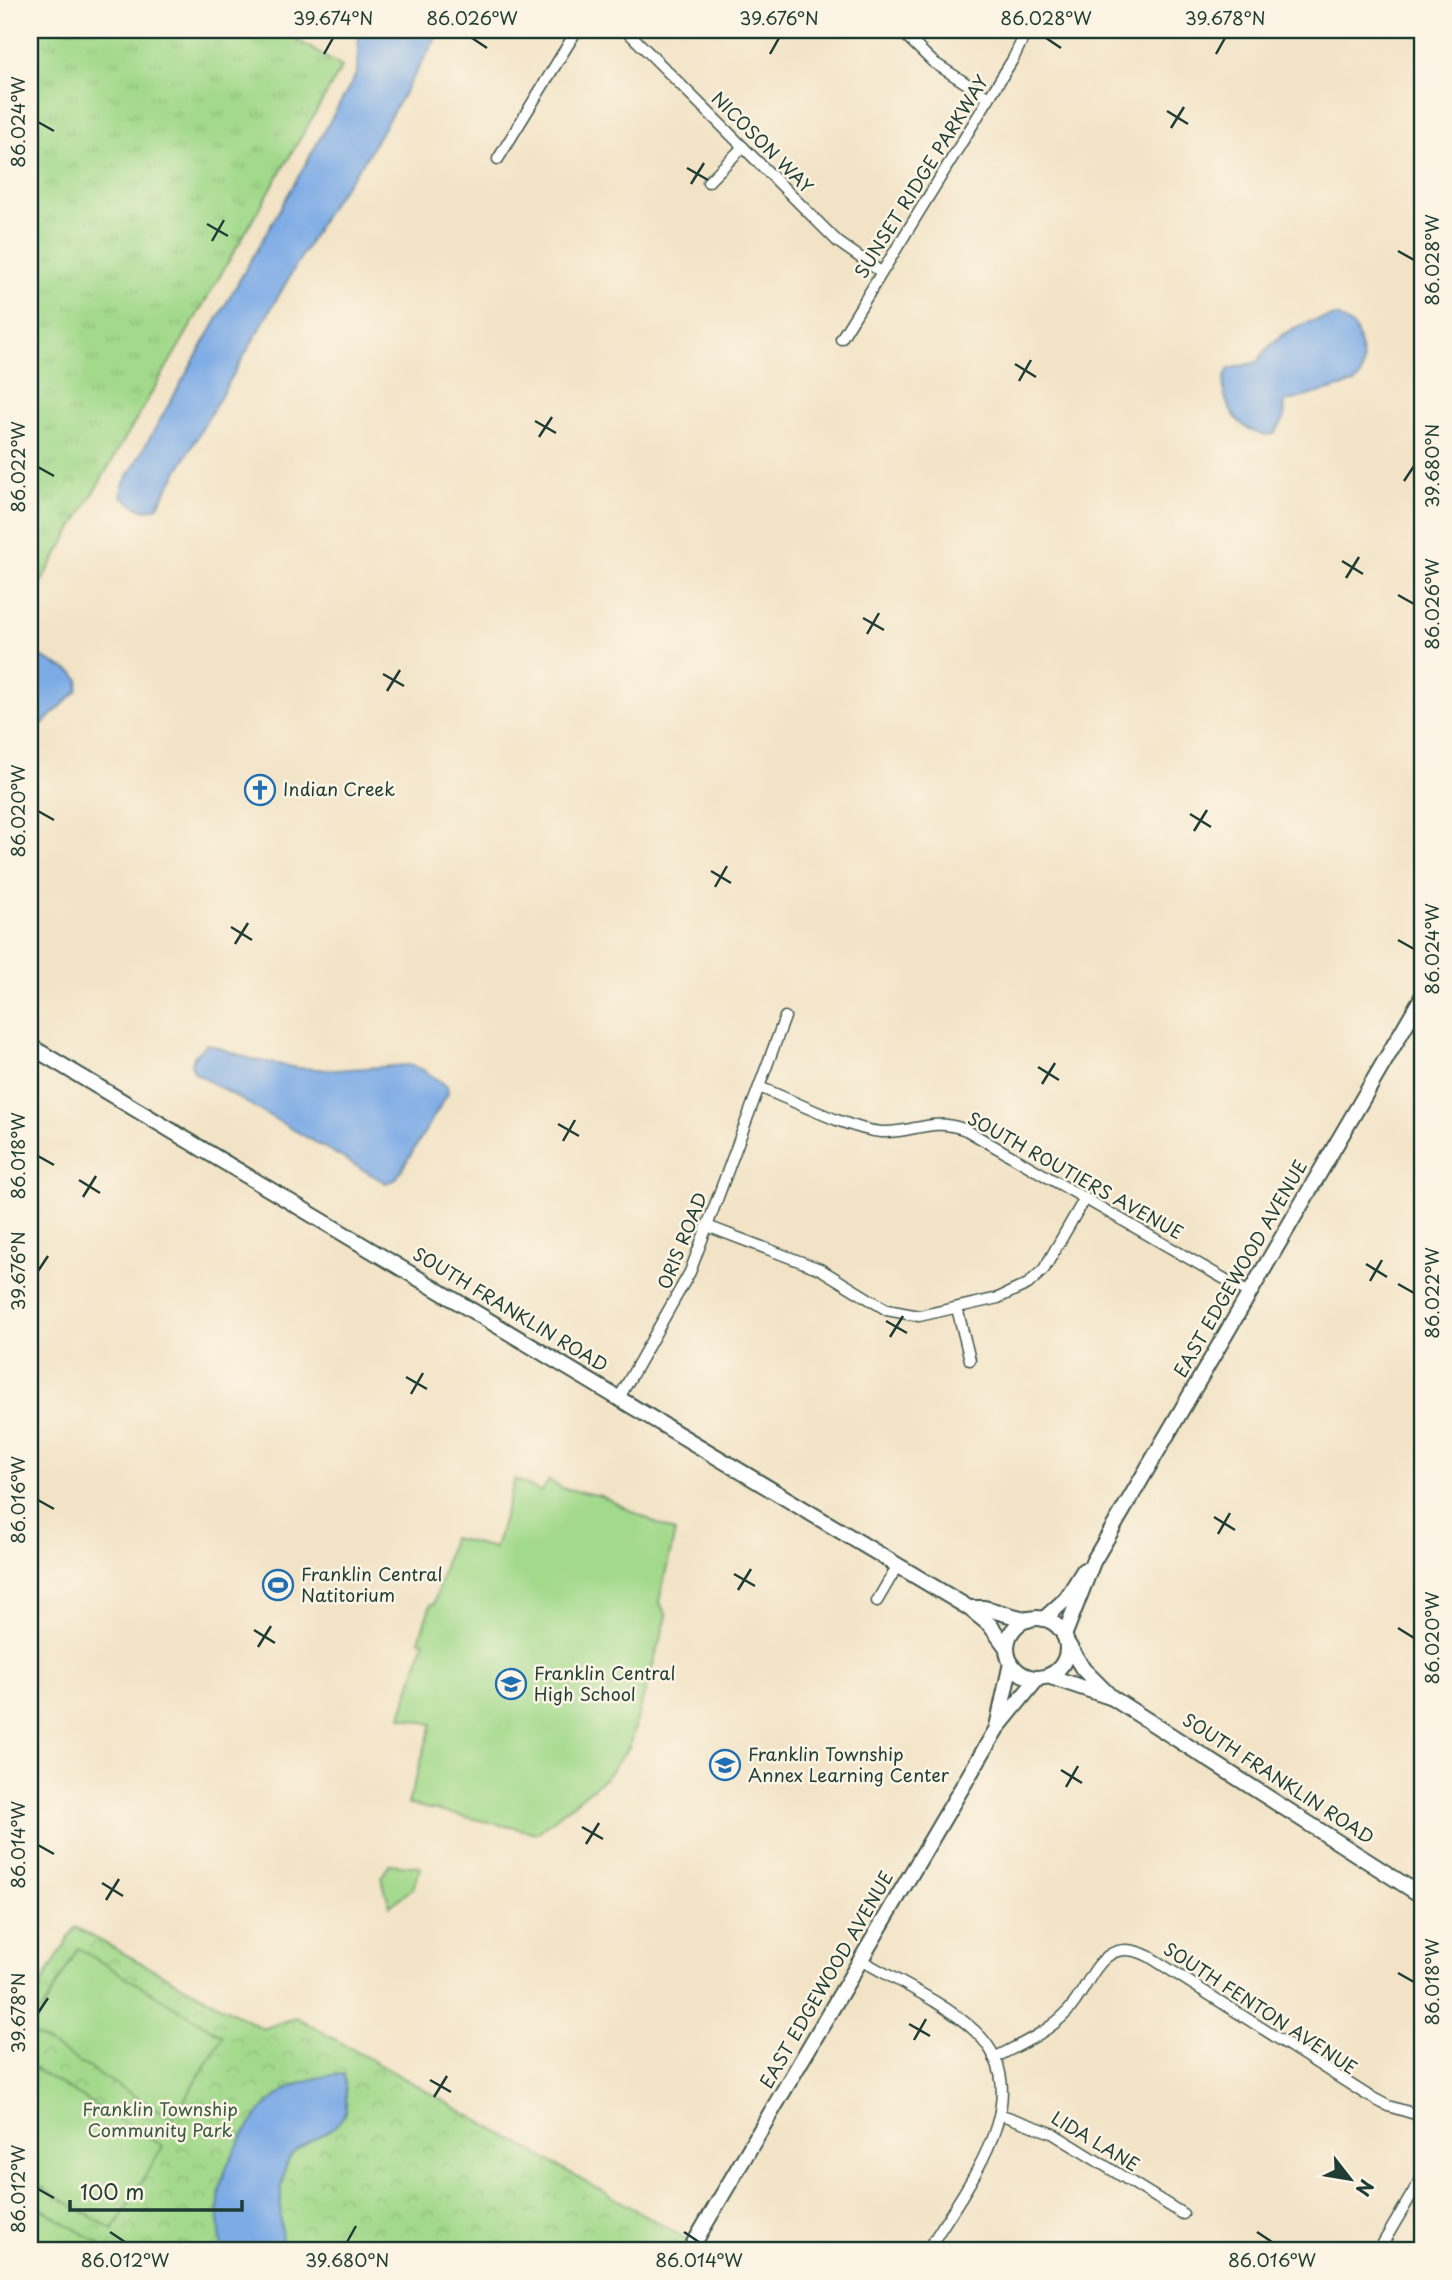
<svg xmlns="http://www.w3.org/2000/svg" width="1452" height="2280" font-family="'Playpen Sans',sans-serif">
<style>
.grass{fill:url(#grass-tufts);stroke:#608b60;stroke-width:2}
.park{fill:url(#park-crowns);stroke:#608b60;stroke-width:2}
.pitch{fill:#a2d98b;stroke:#608b60;stroke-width:2}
.water{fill:#7dabe6;stroke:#4e748d;stroke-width:2}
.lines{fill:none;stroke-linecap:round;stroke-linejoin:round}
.minor-casing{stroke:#3f564a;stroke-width:13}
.secondary-casing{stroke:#3f564a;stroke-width:18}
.minor{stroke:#fff;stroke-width:10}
.secondary{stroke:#fff;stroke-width:14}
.ticks{fill:none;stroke:#1f3d34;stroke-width:2.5}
.labels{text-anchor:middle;stroke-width:5;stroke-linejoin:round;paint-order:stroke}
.street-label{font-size:18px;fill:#1f3d34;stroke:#fcf5e5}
.poi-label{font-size:18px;fill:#1f3d34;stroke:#fcf5e5;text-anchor:start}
.park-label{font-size:18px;fill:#395c45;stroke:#fcf5e5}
.neatline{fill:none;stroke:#1f3d34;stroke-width:2.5}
.ticks-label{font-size:18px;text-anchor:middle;fill:#1f3d34}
</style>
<defs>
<pattern id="grass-tufts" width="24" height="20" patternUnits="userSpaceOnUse" patternTransform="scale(1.75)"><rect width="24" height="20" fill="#a2d98b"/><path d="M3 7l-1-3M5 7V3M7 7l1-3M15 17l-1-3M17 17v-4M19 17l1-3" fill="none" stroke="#8bbb79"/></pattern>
<pattern id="park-crowns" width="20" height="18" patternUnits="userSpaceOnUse" patternTransform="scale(1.75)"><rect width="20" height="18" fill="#a2d98b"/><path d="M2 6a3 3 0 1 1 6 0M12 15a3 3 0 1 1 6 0" fill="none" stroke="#8bbb79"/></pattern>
</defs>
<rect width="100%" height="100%" fill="#fcf5e5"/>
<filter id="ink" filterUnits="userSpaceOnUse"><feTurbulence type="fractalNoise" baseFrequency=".0143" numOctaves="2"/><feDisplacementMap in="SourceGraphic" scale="14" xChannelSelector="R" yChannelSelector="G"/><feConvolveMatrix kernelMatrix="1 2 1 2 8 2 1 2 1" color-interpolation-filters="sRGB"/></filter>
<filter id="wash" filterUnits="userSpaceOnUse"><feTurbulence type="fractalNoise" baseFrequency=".00686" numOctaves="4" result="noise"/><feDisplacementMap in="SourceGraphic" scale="28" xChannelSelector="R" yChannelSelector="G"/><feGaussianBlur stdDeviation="1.57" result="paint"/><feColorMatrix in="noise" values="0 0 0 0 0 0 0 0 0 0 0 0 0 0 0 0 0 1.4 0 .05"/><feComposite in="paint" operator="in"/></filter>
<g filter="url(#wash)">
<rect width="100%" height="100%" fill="#f2e3c6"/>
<!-- grass -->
<polygon class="grass" points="30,30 281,30 342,67 30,601"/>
<!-- park -->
<polygon class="park" points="75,1927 263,2029 296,2017 694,2243 690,2250 30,2250 30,2003"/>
<!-- pitch -->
<g class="pitch">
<polygon points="515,1479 541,1492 549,1480 562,1488 601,1496 675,1532 659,1601 667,1616 629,1747 605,1778 537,1833 408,1804 432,1724 401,1717 424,1641 419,1640 431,1604 434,1604 452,1538 495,1548"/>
<polygon points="390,1864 421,1867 413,1888 390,1906 381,1877"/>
<polygon points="78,1948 223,2036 173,2119 30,2032"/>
<polygon points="30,2066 163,2146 113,2230 30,2180"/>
<polygon points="30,2202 100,2244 96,2250 30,2250"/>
</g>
<!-- water -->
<g class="water">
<path d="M359,30h82l-77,131 -32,42 -175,304c-14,8 -25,-4 -36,-11l2,-11 228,-401 6,-12z"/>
<path d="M1338,316l17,12c5,16 15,43 0,55l-70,19 -1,17 -10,15c-31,7 -63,-39 -45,-65l28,-7c20,-30 46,-42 81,-46z"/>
<polygon points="30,652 74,673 79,680 77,691 30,736"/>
<polygon points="207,1044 251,1059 297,1068 336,1070 409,1065 423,1070 447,1086 448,1093 396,1179 386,1183 195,1073 191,1064 195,1055"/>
<path d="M344,2074c1,10 3,22 2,32 -1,25 -40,32 -54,49 -15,18 -12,73 -9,95h-61c-2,-19 -6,-46 -1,-65 3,-14 10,-28 17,-40 25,-46 52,-67 106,-71z"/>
</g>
</g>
<g filter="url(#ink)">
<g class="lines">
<!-- minor casing -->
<g class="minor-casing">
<g id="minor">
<polyline points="626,30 838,242 881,272"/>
<polyline points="900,30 933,62 989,98"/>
<polyline points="498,159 577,30"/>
<polyline points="708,182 743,147"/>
<polyline points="841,339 1013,59 1027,30"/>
<path d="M759,1087c33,13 89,42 122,45 33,2 49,-16 85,-2l283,163"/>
<polyline points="707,1226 820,1269 887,1310 919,1316 998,1298 1028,1284 1044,1269 1085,1198"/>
<polyline points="957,1308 970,1360"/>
<polyline points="619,1398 690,1272 785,1017"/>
<polyline points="877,1601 898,1565"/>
<path d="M861,1960c36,21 84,43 114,71 69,64 -12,159 -47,219"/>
<path d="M994,2058c25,-13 53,-25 73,-46 25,-25 32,-82 83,-55l217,138 21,11 34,10"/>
<polyline points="1002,2115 1052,2133 1183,2214"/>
<polyline points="1379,2250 1422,2177"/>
</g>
</g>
<!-- secondary casing -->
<g class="secondary-casing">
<g id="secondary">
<polyline points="30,1046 969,1608 990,1625 1007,1648"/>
<polyline points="969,1608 984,1608 1028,1620"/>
<circle cx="1037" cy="1648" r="30"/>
<polyline points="1044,1619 1066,1599 1084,1570"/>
<polyline points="1064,1636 1093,1562 1422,997"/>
<polyline points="1066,1641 1083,1669 1111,1697 1422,1896"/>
<polyline points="1048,1676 1110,1697"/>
<polyline points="997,1727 1011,1663"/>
<polyline points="690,2250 997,1728 1038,1678"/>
</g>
</g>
<!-- minor -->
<use href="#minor" class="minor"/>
<!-- secondary -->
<use href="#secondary" class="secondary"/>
</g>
</g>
<!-- ticks -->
<path class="ticks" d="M472,38l15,10M1046,38l15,10M324,54l9,-16M770,54l9,-16M1216,54l9,-16M1167,111l21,13M38,122l16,9M1171,128l13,-21M687,168l21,12M691,184l13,-21M207,224l21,12M212,241l12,-21M1398,251l16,9M1015,364l21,13M1019,381l12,-21M535,421l21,12M539,437l13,-20M38,467l16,9M1404,481l10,-15M1342,561l21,13M1346,578l13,-21M1398,595l16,9M863,618l21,12M867,634l12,-21M383,674l21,12M387,691l13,-21M38,811l16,9M1190,814l21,13M1194,831l13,-21M711,871l20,12M715,887l12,-21M231,927l21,13M1398,940l16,9M235,944l13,-21M1038,1067l21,13M1042,1084l13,-21M558,1124l21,12M563,1141l12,-21M38,1156l16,9M79,1180l21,13M83,1197l13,-21M1366,1264l21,13M38,1271l10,-15M1370,1281l12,-21M1398,1284l16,9M886,1321l21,12M890,1337l13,-21M406,1377l21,12M411,1394l12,-21M38,1500l16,9M1214,1517l21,13M1218,1534l12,-21M734,1574l21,12M738,1590l13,-21M1398,1628l16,10M254,1630l21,13M258,1647l13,-21M1061,1770l21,13M1066,1787l12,-21M582,1827l21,12M586,1844l13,-21M38,1845l16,9M102,1883l21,13M106,1900l13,-21M1398,1973l16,9M38,2013l10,-15M909,2024l21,12M914,2040l12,-21M430,2080l21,12M434,2097l13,-21M38,2189l16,9M110,2232l15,10M684,2232l15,10M1257,2232l15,10M347,2242l9,-16"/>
<!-- icons -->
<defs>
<g id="church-ring" transform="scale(1.575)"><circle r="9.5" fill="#fcf5e5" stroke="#1f6fb2" stroke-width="1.5"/><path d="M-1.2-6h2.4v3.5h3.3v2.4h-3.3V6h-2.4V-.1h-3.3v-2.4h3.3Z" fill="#1f6fb2"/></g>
<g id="stadium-ring" transform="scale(1.575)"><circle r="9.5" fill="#fcf5e5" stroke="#1f6fb2" stroke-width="1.5"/><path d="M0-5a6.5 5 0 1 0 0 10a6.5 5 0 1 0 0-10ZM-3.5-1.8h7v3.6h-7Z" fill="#1f6fb2"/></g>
<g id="school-ring" transform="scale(1.575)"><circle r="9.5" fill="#fcf5e5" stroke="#1f6fb2" stroke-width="1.5"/><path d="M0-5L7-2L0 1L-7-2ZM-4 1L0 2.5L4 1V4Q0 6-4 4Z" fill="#1f6fb2"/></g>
</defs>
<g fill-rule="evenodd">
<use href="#church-ring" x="260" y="790"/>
<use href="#stadium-ring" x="278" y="1585"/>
<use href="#school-ring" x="511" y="1684"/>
<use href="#school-ring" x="725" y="1765"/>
</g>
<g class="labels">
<!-- street labels -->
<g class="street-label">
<text transform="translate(762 143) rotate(45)" y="6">NICOSON WAY</text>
<text transform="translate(922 177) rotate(-58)" y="6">SUNSET RIDGE PARKWAY</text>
<text transform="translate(1075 1176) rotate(29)" y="6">SOUTH ROUTIERS AVENUE</text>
<text transform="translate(683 1241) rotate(-68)" y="6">ORIS ROAD</text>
<text transform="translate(1241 1269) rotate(-60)" y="6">EAST EDGEWOOD AVENUE</text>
<text transform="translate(510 1310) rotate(31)" y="6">SOUTH FRANKLIN ROAD</text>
<text transform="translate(1278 1779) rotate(33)" y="6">SOUTH FRANKLIN ROAD</text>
<text transform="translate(827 1980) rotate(-60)" y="6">EAST EDGEWOOD AVENUE</text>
<text transform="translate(1260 2009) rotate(33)" y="6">SOUTH FENTON AVENUE</text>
<text transform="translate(1095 2142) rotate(31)" y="6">LIDA LANE</text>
</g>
<!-- poi labels -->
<g class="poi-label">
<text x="283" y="796">Indian Creek</text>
<text x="301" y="1581">Franklin Central<tspan x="301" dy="21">Natitorium</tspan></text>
<text x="534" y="1680">Franklin Central<tspan x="534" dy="21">High School</tspan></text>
<text x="748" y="1761">Franklin Township<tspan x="748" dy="21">Annex Learning Center</tspan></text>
</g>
<!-- park labels -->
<g class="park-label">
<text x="160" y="2116">Franklin Township<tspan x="160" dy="21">Community Park</tspan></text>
</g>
</g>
<!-- margin -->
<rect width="1452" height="2280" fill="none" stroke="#fcf5e5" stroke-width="77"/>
<!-- north arrow -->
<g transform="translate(1350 2179) rotate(121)" stroke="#fcf5e5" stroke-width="5" paint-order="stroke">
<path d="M0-5L12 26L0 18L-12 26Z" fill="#1f3d34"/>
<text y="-10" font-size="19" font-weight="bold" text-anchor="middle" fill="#1f3d34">N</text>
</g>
<!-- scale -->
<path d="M70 2200v10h172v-10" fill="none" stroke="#1f3d34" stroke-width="3.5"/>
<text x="80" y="2200" font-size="21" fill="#1f3d34" stroke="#fcf5e5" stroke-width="5" paint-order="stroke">100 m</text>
<rect x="38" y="38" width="1376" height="2204" class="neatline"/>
<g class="ticks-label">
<text x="333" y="25">39.674°N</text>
<text x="472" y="25">86.026°W</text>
<text x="779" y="25">39.676°N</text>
<text x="1046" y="25">86.028°W</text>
<text x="1225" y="25">39.678°N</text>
<text transform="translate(19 122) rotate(-90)" y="6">86.024°W</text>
<text transform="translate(1433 260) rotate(-90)" y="6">86.028°W</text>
<text transform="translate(1433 466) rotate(-90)" y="6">39.680°N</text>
<text transform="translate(19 467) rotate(-90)" y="6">86.022°W</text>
<text transform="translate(1433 604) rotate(-90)" y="6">86.026°W</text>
<text transform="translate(19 811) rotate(-90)" y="6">86.020°W</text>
<text transform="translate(1433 949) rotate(-90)" y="6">86.024°W</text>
<text transform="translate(19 1156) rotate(-90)" y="6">86.018°W</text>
<text transform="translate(19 1271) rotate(-90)" y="6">39.676°N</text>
<text transform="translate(1433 1293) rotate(-90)" y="6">86.022°W</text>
<text transform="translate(19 1500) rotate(-90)" y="6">86.016°W</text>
<text transform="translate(1433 1638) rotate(-90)" y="6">86.020°W</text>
<text transform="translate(19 1845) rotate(-90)" y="6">86.014°W</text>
<text transform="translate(1433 1982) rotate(-90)" y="6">86.018°W</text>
<text transform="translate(19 2013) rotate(-90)" y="6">39.678°N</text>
<text transform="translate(19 2189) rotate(-90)" y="6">86.012°W</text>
<text x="125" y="2267">86.012°W</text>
<text x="347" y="2267">39.680°N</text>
<text x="699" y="2267">86.014°W</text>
<text x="1272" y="2267">86.016°W</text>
</g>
</svg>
